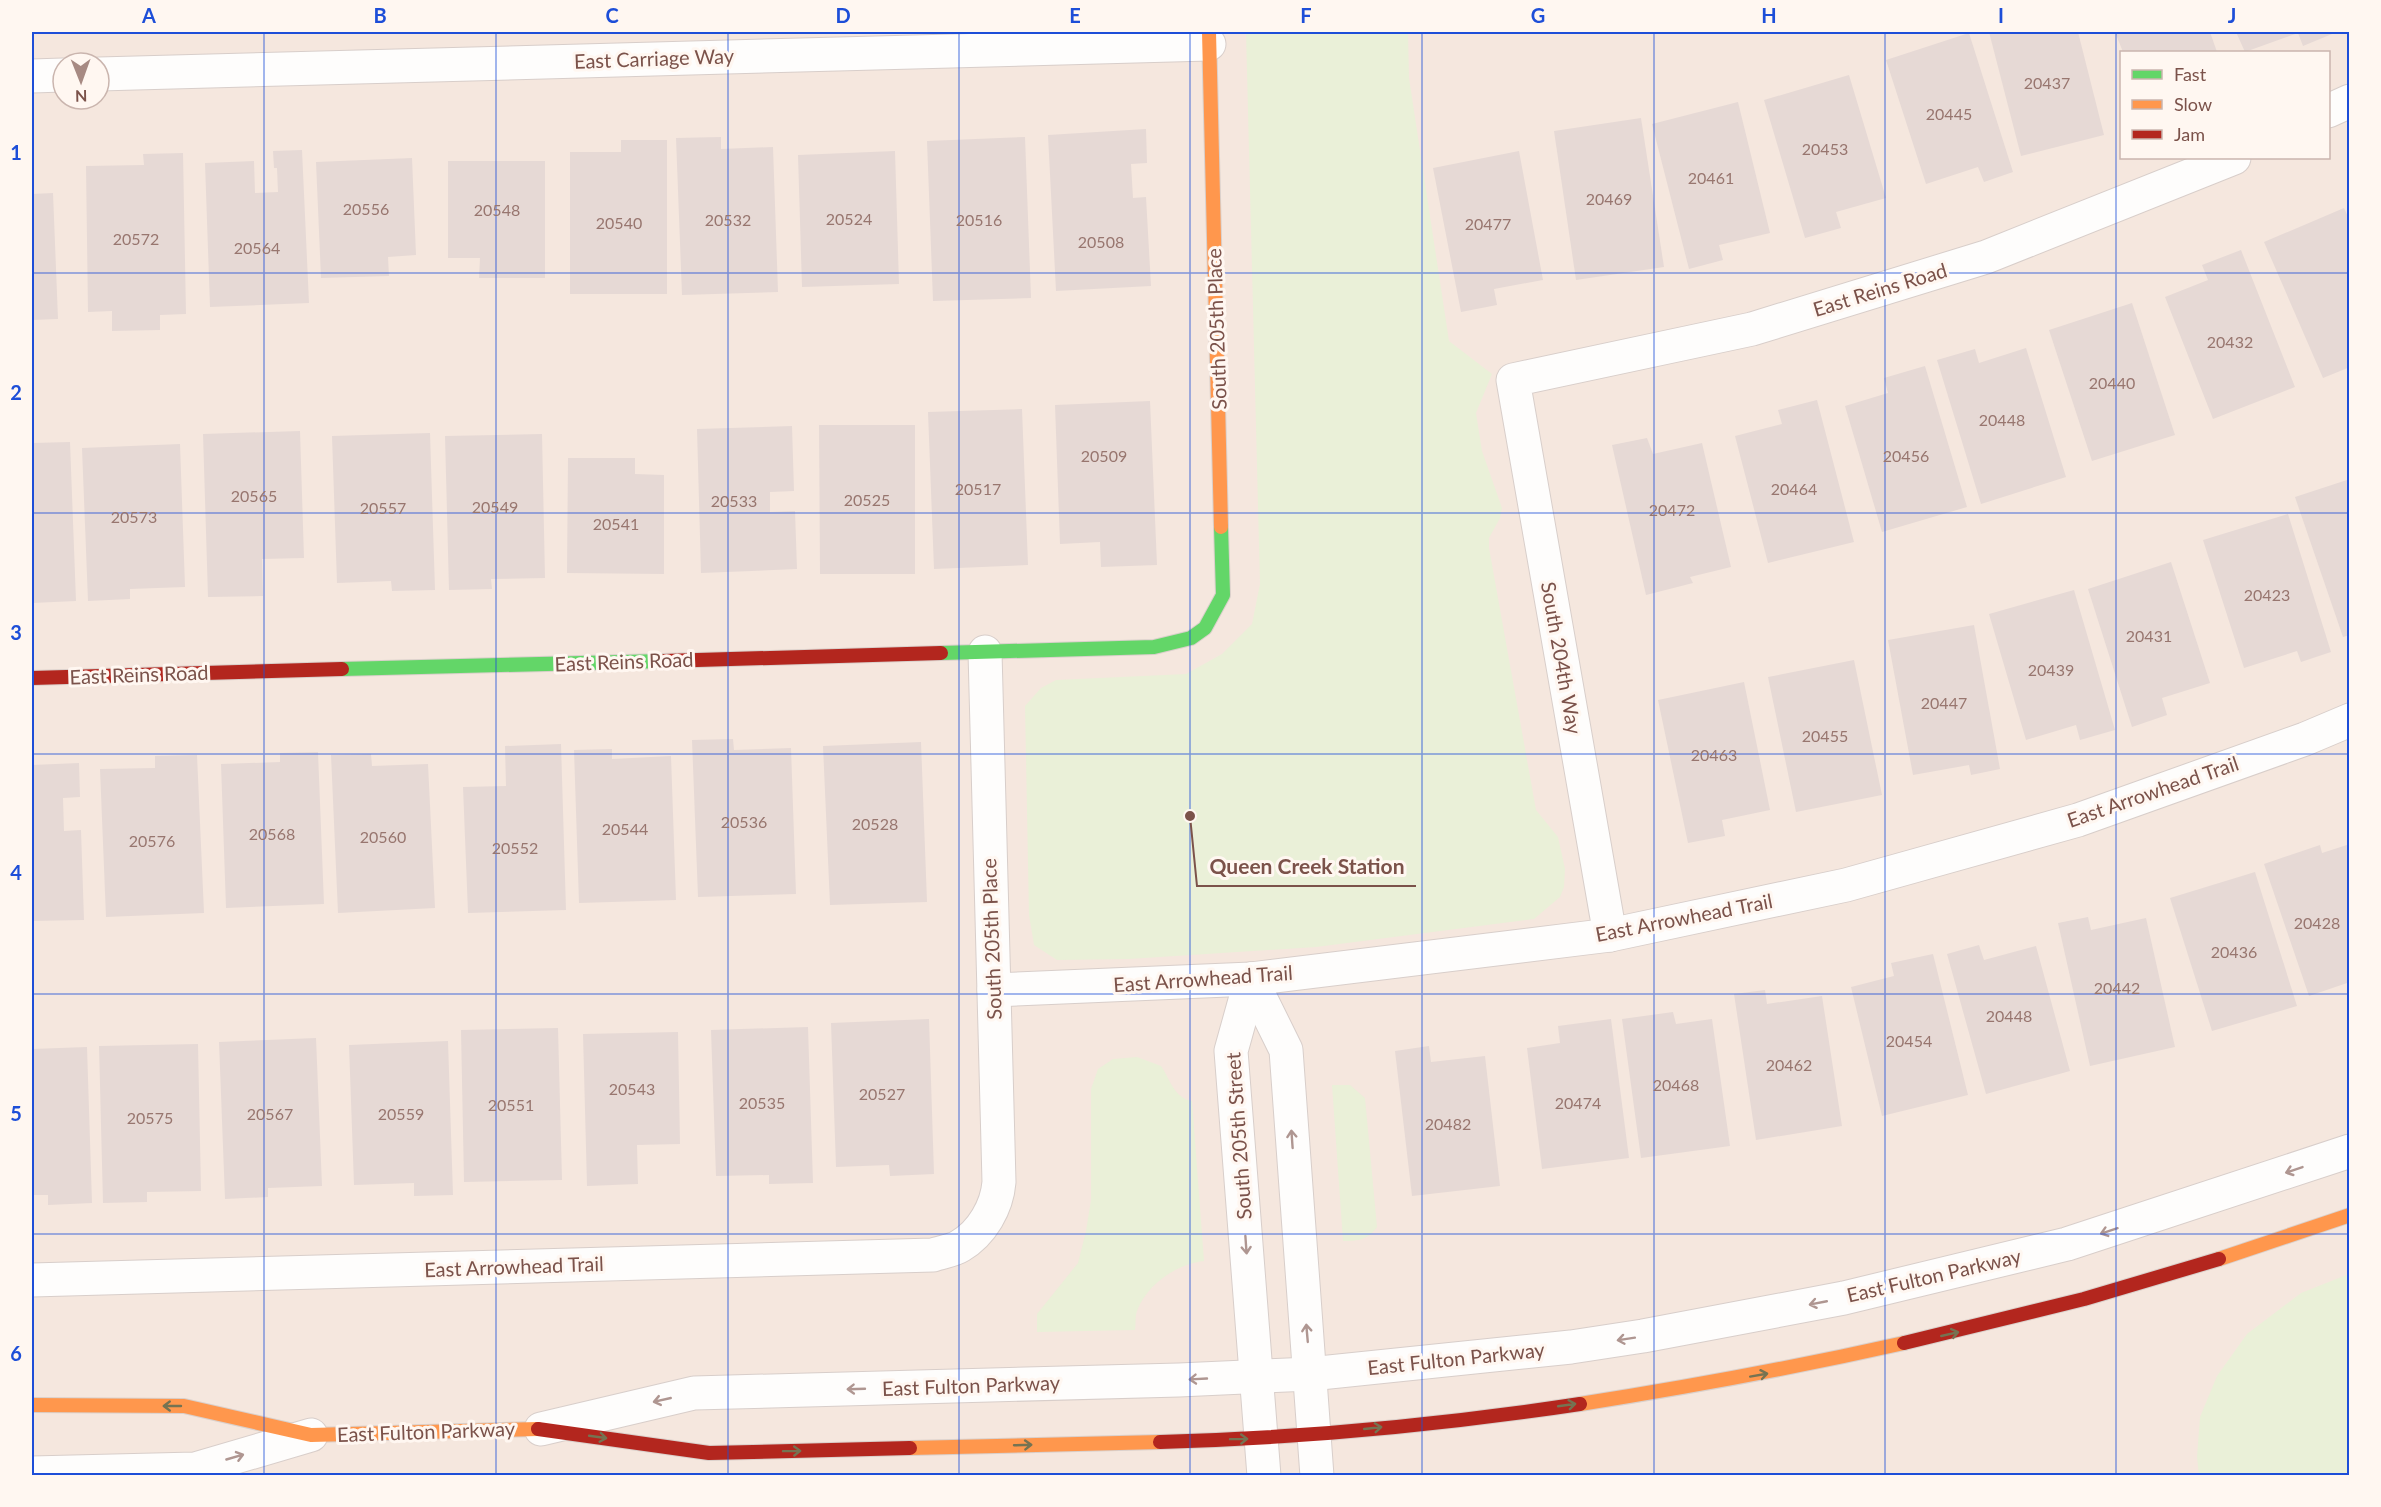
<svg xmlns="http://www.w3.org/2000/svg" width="2381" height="1507" font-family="Lato,sans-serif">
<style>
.residential{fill:#f5e7de;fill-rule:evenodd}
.green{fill:#eaf0d8}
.building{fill:#e6d9d5}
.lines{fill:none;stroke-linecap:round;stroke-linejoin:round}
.street-casing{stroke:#d8ceca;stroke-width:35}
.fast-casing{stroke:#dad0cb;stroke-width:16}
.slow-casing{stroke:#dad0cb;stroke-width:16}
.jam-casing{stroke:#dad0cb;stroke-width:16}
.street{stroke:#fefdfc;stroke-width:33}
.fast{stroke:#63d668;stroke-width:14}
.slow{stroke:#ff974d;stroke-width:14}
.jam{stroke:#b3261e;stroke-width:14}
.oneway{stroke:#af9691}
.oneway2{stroke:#757352}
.grid{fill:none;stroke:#1d4ed8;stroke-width:1.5;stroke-opacity:0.55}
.labels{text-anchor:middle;stroke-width:6;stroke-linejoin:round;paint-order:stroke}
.number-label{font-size:16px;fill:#98766f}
.street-label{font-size:20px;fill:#7b524a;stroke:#fff7f1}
.leader{fill:none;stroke:#7b524a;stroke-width:2}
.callout-dot{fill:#7b524a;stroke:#fff7f1;stroke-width:2}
.callout-label{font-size:21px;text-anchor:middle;font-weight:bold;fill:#7b524a;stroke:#fff7f1;stroke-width:6;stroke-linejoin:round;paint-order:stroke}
.neatline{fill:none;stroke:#1d4ed8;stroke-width:2}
.grid-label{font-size:20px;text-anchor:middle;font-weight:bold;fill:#1d4ed8}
</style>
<rect width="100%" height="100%" fill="#f9f3ee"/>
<!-- residential -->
<path class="residential" d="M32,32h2317v1443h-2317zM2122,52h206v106h-206zM63,63h36v36h-36z"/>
<!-- green -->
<g class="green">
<polygon points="1246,32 1408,32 1409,78 1449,341 1492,374 1476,413 1482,451 1502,508 1500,518 1489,538 1489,548 1536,810 1558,837 1565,869 1564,887 1560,897 1534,919 1316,947 1129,959 1057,960 1034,945 1029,915 1025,706 1041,688 1056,680 1186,674 1222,654 1252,624 1260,584"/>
<path d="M1137,1057l24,9c9,13 13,32 31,35l12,160c-27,3 -57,23 -67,50 -2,5 -1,13 -2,19l-98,2v-18l41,-51 8,-32 5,-31v-111l7,-20 15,-10z"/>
<path d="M1332,1085h18l15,13 12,129c-9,13 -19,14 -34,14z"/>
<polygon points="2349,1274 2349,1475 2199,1475 2197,1457 2200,1417 2217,1376 2247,1334 2301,1293"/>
</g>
<!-- building -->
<g class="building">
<polygon points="1989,32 2078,32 2104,135 2021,156"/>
<polygon points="2115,32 2210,32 2217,52 2123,52"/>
<polygon points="2236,32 2331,32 2332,34 2303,46 2298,33 2245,52"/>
<polygon points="1969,33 2013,172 1984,182 1978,167 1926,184 1886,60"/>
<polygon points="1849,75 1886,198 1836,212 1841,228 1805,238 1764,100"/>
<polygon points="1738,102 1770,233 1719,245 1723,260 1689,269 1652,124"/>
<polygon points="1641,118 1664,267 1576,280 1554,131"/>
<polygon points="1146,129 1147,163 1131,164 1133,198 1146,197 1151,286 1056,291 1048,135"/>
<polygon points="721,137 721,149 773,147 778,292 682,295 676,138"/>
<polygon points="1025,137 1031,298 933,301 927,141"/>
<polygon points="621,140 667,140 667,294 570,294 570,152 621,152"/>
<polygon points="302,150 309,303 210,307 205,163 254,161 255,193 278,192 277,168 274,168 273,151"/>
<polygon points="895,151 899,284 802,287 798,155"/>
<polygon points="1519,151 1543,280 1494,289 1497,305 1461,312 1433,168"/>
<polygon points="183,153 186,314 160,315 160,330 112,331 112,311 88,312 86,166 144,165 143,154"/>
<polygon points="412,158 416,255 388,257 389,276 321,278 316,162"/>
<polygon points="448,161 545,161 545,278 479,278 480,258 448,258"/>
<polygon points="53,193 58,319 32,320 32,194"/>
<polygon points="2344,208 2350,221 2350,367 2323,378 2264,242"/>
<polygon points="2241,250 2295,387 2213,419 2165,297 2208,280 2202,265"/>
<polygon points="2132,303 2175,435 2092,461 2049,330"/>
<polygon points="2026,348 2066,477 1981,504 1937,360 1975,349 1979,363"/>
<polygon points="1925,366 1967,507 1882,532 1845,406 1888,393 1884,378"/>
<polygon points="1817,400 1854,542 1768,563 1735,436 1782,424 1778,410"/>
<polygon points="1150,401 1157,565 1101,567 1100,542 1060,544 1055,405"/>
<polygon points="1022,409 1028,565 934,569 928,412"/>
<polygon points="819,425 915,425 915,574 820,574"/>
<polygon points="792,426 794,491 770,492 770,512 795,511 797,569 701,573 697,429"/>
<polygon points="300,431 304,558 262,559 263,596 208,597 203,434"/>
<polygon points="430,433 435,590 392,591 391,581 337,583 332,436"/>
<polygon points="542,434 545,578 491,579 492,589 449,590 445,436"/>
<polygon points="1647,438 1653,454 1702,443 1731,567 1690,577 1693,583 1646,595 1612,445"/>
<polygon points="70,442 76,601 32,603 32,443"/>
<polygon points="180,444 185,587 130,589 130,599 88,601 82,448"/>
<polygon points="568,458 635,458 635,474 664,475 664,574 567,573"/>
<polygon points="2350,479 2350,635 2343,637 2295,497"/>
<polygon points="2288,514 2331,652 2301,662 2297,651 2244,668 2203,540"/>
<polygon points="2171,562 2210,683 2162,698 2167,715 2132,727 2088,589"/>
<polygon points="2074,590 2115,730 2080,740 2076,725 2026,740 1989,614"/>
<polygon points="1974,625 2000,769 1971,775 1969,765 1913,775 1888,640"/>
<polygon points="1854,660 1882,795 1796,812 1768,677"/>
<polygon points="1744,682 1770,810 1722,820 1725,836 1688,843 1658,700"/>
<polygon points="733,739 734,750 791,748 796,894 698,897 692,740"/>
<polygon points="921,742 927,902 830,905 823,746"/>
<polygon points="561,744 566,910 468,913 463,787 506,786 505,746"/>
<polygon points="612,749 612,759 671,756 676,900 579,903 574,750"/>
<polygon points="318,752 324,904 226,908 221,764 280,762 280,753"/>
<polygon points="371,754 372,766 428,764 435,908 338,913 331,755"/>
<polygon points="197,755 204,913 106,917 100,769 155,768 155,756"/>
<polygon points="79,763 80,797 63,798 64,831 81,830 84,920 32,921 32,765"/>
<polygon points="2350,844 2350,982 2309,996 2264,864 2320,845 2322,853"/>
<polygon points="2255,872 2297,1006 2212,1031 2170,898"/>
<polygon points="2088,917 2091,930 2146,918 2175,1047 2090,1066 2058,923"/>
<polygon points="1979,945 1984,960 2036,946 2070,1071 1986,1094 1947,954"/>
<polygon points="1933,954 1968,1095 1882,1116 1851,987 1894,976 1891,963"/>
<polygon points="1765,990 1767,1004 1822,996 1842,1126 1756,1140 1734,994"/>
<polygon points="1673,1012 1676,1024 1712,1019 1730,1146 1641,1158 1622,1019"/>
<polygon points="929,1019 934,1174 890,1176 889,1165 836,1167 831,1023"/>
<polygon points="1611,1019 1629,1158 1542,1169 1527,1048 1560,1043 1558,1026"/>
<polygon points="808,1027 813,1183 769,1184 769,1175 716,1176 711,1030"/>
<polygon points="558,1028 562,1180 464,1182 461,1030"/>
<polygon points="678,1032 680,1144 637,1145 638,1184 587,1186 583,1034"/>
<polygon points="316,1038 322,1186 268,1188 268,1197 225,1199 219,1042"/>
<polygon points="448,1041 453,1195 414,1196 414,1183 354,1185 349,1045"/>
<polygon points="198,1044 201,1191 147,1192 147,1202 103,1203 99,1046"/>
<polygon points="1429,1046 1431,1062 1485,1056 1500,1186 1412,1196 1395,1051"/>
<polygon points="87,1047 92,1203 48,1205 48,1195 32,1195 32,1049"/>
</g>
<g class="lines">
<!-- street casing -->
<g class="street-casing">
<g id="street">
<polyline points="99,74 1209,44"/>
<polyline points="32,76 63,75"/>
<polyline points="2328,111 2350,101"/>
<polyline points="1610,935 1513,380 1752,329 1986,257 2234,158"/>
<polyline points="1251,979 1286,1050 1317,1476"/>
<polyline points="1251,979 1231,1051 1264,1476"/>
<polyline points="994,990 1251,979 1610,935 1846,885 2078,820 2305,739 2350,720"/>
<path d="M32,1280l901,-25c8,-3 19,-4 27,-9 22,-13 37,-39 39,-64l-14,-530"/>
<polyline points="541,1429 694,1393 1179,1380 1310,1374 1571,1347 1643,1336 1844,1298 2067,1244 2350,1151"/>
<polyline points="32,1473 195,1469 311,1435"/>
</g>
</g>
<!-- fast casing -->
<g class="fast-casing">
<g id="fast">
<polyline points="941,653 1154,647 1191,638 1205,628 1223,595 1221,527"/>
<polyline points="342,669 664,661"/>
</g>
</g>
<!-- slow casing -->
<g class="slow-casing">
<g id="slow">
<polyline points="1209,32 1221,527"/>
<polyline points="2219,1259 2350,1215"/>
<path d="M1580,1404c109,-17 217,-37 324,-61"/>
<polyline points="32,1405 184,1406 311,1435 538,1429"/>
<polyline points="910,1448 1160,1442"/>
</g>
</g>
<!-- jam casing -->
<g class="jam-casing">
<g id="jam">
<polyline points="664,661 941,653"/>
<polyline points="32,678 342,669"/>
<polyline points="1904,1343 2084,1299 2219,1259"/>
<polyline points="538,1429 709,1453 910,1448"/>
<path d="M1160,1442c141,-4 281,-17 420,-38"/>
</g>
</g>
<!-- street -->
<use href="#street" class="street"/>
<!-- fast -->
<use href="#fast" class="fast"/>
<!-- slow -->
<use href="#slow" class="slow"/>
<!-- jam -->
<use href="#jam" class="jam"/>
</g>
<!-- one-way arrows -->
<defs><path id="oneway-shaft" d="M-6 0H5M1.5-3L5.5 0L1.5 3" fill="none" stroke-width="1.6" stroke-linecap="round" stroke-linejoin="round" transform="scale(1.5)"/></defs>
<g class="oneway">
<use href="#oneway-shaft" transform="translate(1292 1139) rotate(-94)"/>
<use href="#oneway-shaft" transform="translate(2294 1170) rotate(161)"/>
<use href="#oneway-shaft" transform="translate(2109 1231) rotate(162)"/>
<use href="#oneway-shaft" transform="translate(1246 1245) rotate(86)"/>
<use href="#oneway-shaft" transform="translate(1818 1303) rotate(169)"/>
<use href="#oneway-shaft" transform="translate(1307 1333) rotate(-95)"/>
<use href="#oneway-shaft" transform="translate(1626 1339) rotate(171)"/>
<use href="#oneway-shaft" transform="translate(1198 1379) rotate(177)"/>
<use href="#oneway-shaft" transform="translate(856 1389) rotate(178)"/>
<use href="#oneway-shaft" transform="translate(662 1400) rotate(167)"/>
<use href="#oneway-shaft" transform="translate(235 1457) rotate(-16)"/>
</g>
<g class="oneway2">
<use href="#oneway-shaft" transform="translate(1950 1334) rotate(-13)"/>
<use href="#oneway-shaft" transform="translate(1759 1375) rotate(-10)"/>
<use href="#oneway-shaft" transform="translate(1567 1405) rotate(-8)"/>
<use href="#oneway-shaft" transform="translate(172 1406) rotate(-180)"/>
<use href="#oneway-shaft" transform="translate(1373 1428) rotate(-6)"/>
<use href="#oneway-shaft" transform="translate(598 1437) rotate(8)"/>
<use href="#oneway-shaft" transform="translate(1239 1439) rotate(-1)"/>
<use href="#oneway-shaft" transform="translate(1023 1445) rotate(-2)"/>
<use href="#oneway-shaft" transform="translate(792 1451) rotate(-1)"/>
</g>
<!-- grid -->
<path class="grid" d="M264,32v1444M496,32v1444M728,32v1444M959,32v1444M1190,32v1444M1422,32v1444M1654,32v1444M1885,32v1444M2116,32v1444M32,273h2318M32,513h2318M32,754h2318M32,994h2318M32,1234h2318"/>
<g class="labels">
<!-- number labels -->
<g class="number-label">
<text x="2047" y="89">20437</text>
<text x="1949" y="120">20445</text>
<text x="1825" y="155">20453</text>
<text x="1711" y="184">20461</text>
<text x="1609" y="205">20469</text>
<text x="366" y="215">20556</text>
<text x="497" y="216">20548</text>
<text x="849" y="225">20524</text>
<text x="728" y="226">20532</text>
<text x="979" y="226">20516</text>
<text x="619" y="229">20540</text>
<text x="1488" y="230">20477</text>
<text x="136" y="245">20572</text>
<text x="1101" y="248">20508</text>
<text x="257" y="254">20564</text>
<text x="2230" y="348">20432</text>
<text x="2112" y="389">20440</text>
<text x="2002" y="426">20448</text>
<text x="1104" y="462">20509</text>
<text x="1906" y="462">20456</text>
<text x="978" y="495">20517</text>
<text x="1794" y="495">20464</text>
<text x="254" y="502">20565</text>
<text x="867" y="506">20525</text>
<text x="734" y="507">20533</text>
<text x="495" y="513">20549</text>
<text x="383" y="514">20557</text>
<text x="1672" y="516">20472</text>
<text x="134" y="523">20573</text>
<text x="616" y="530">20541</text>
<text x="2267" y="601">20423</text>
<text x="2149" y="642">20431</text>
<text x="2051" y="676">20439</text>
<text x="1944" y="709">20447</text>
<text x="1825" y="742">20455</text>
<text x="1714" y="761">20463</text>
<text x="744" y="828">20536</text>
<text x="875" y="830">20528</text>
<text x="625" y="835">20544</text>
<text x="272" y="840">20568</text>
<text x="383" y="843">20560</text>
<text x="152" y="847">20576</text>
<text x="515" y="854">20552</text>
<text x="2317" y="929">20428</text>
<text x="2234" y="958">20436</text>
<text x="2117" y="994">20442</text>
<text x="2009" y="1022">20448</text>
<text x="1909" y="1047">20454</text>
<text x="1789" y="1071">20462</text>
<text x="1676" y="1091">20468</text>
<text x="632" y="1095">20543</text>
<text x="882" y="1100">20527</text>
<text x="762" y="1109">20535</text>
<text x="1578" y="1109">20474</text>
<text x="511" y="1111">20551</text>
<text x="270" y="1120">20567</text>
<text x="401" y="1120">20559</text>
<text x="150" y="1124">20575</text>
<text x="1448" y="1130">20482</text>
</g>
<!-- street labels -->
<g class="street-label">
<text transform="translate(654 59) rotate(-2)" y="7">East Carriage Way</text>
<text transform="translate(1880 290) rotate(-17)" y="7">East Reins Road</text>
<text transform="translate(1217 329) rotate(-92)" y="7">South 205th Place</text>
<text transform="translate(1561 658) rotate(80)" y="7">South 204th Way</text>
<text transform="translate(624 662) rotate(-2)" y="7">East Reins Road</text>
<text transform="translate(139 675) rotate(-2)" y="7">East Reins Road</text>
<text transform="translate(2153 792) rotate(-19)" y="7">East Arrowhead Trail</text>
<text transform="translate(1684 918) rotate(-11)" y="7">East Arrowhead Trail</text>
<text transform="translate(992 939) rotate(-92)" y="7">South 205th Place</text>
<text transform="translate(1203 979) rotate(-4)" y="7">East Arrowhead Trail</text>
<text transform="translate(1239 1136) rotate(-94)" y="7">South 205th Street</text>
<text transform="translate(514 1267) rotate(-2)" y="7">East Arrowhead Trail</text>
<text transform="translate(1934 1276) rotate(-13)" y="7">East Fulton Parkway</text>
<text transform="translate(1456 1359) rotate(-6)" y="7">East Fulton Parkway</text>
<text transform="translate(971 1386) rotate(-2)" y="7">East Fulton Parkway</text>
<text transform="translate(426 1432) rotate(-2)" y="7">East Fulton Parkway</text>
</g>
</g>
<!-- callouts -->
<path class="leader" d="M1190 816L1197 886H1416"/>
<circle class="callout-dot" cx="1190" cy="816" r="6"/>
<g class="callout-label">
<text x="1307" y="874">Queen Creek Station</text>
</g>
<!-- border -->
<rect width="2381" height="1507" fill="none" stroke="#fff7f1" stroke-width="66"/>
<!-- legend -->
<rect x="2120" y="51" width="210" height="108" fill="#fff7f1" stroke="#cab5ae" stroke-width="1.5"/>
<rect x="2132" y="70" width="30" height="9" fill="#63d668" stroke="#cab5ae" stroke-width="1.5"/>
<text x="2174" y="81" font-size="18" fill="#7b524a">Fast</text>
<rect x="2132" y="100" width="30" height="9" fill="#ff974d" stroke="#cab5ae" stroke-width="1.5"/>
<text x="2174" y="111" font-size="18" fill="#7b524a">Slow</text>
<rect x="2132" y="130" width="30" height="9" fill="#b3261e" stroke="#cab5ae" stroke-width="1.5"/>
<text x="2174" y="141" font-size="18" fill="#7b524a">Jam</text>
<!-- north arrow -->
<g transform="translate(81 81) rotate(179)"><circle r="28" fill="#fff7f1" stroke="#cab5ae" stroke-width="1.5"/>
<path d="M0-4.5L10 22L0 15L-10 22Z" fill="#a78a83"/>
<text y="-9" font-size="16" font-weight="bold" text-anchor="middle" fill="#7b524a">N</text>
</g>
<rect x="33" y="33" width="2315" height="1441" class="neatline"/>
<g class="grid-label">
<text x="149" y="23">A</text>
<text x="380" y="23">B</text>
<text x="612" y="23">C</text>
<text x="843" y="23">D</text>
<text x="1075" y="23">E</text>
<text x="1306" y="23">F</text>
<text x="1538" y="23">G</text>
<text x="1769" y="23">H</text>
<text x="2001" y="23">I</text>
<text x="2232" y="23">J</text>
<text x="16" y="160">1</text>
<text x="16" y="400">2</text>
<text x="16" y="640">3</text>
<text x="16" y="880">4</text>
<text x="16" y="1121">5</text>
<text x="16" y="1361">6</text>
</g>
</svg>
